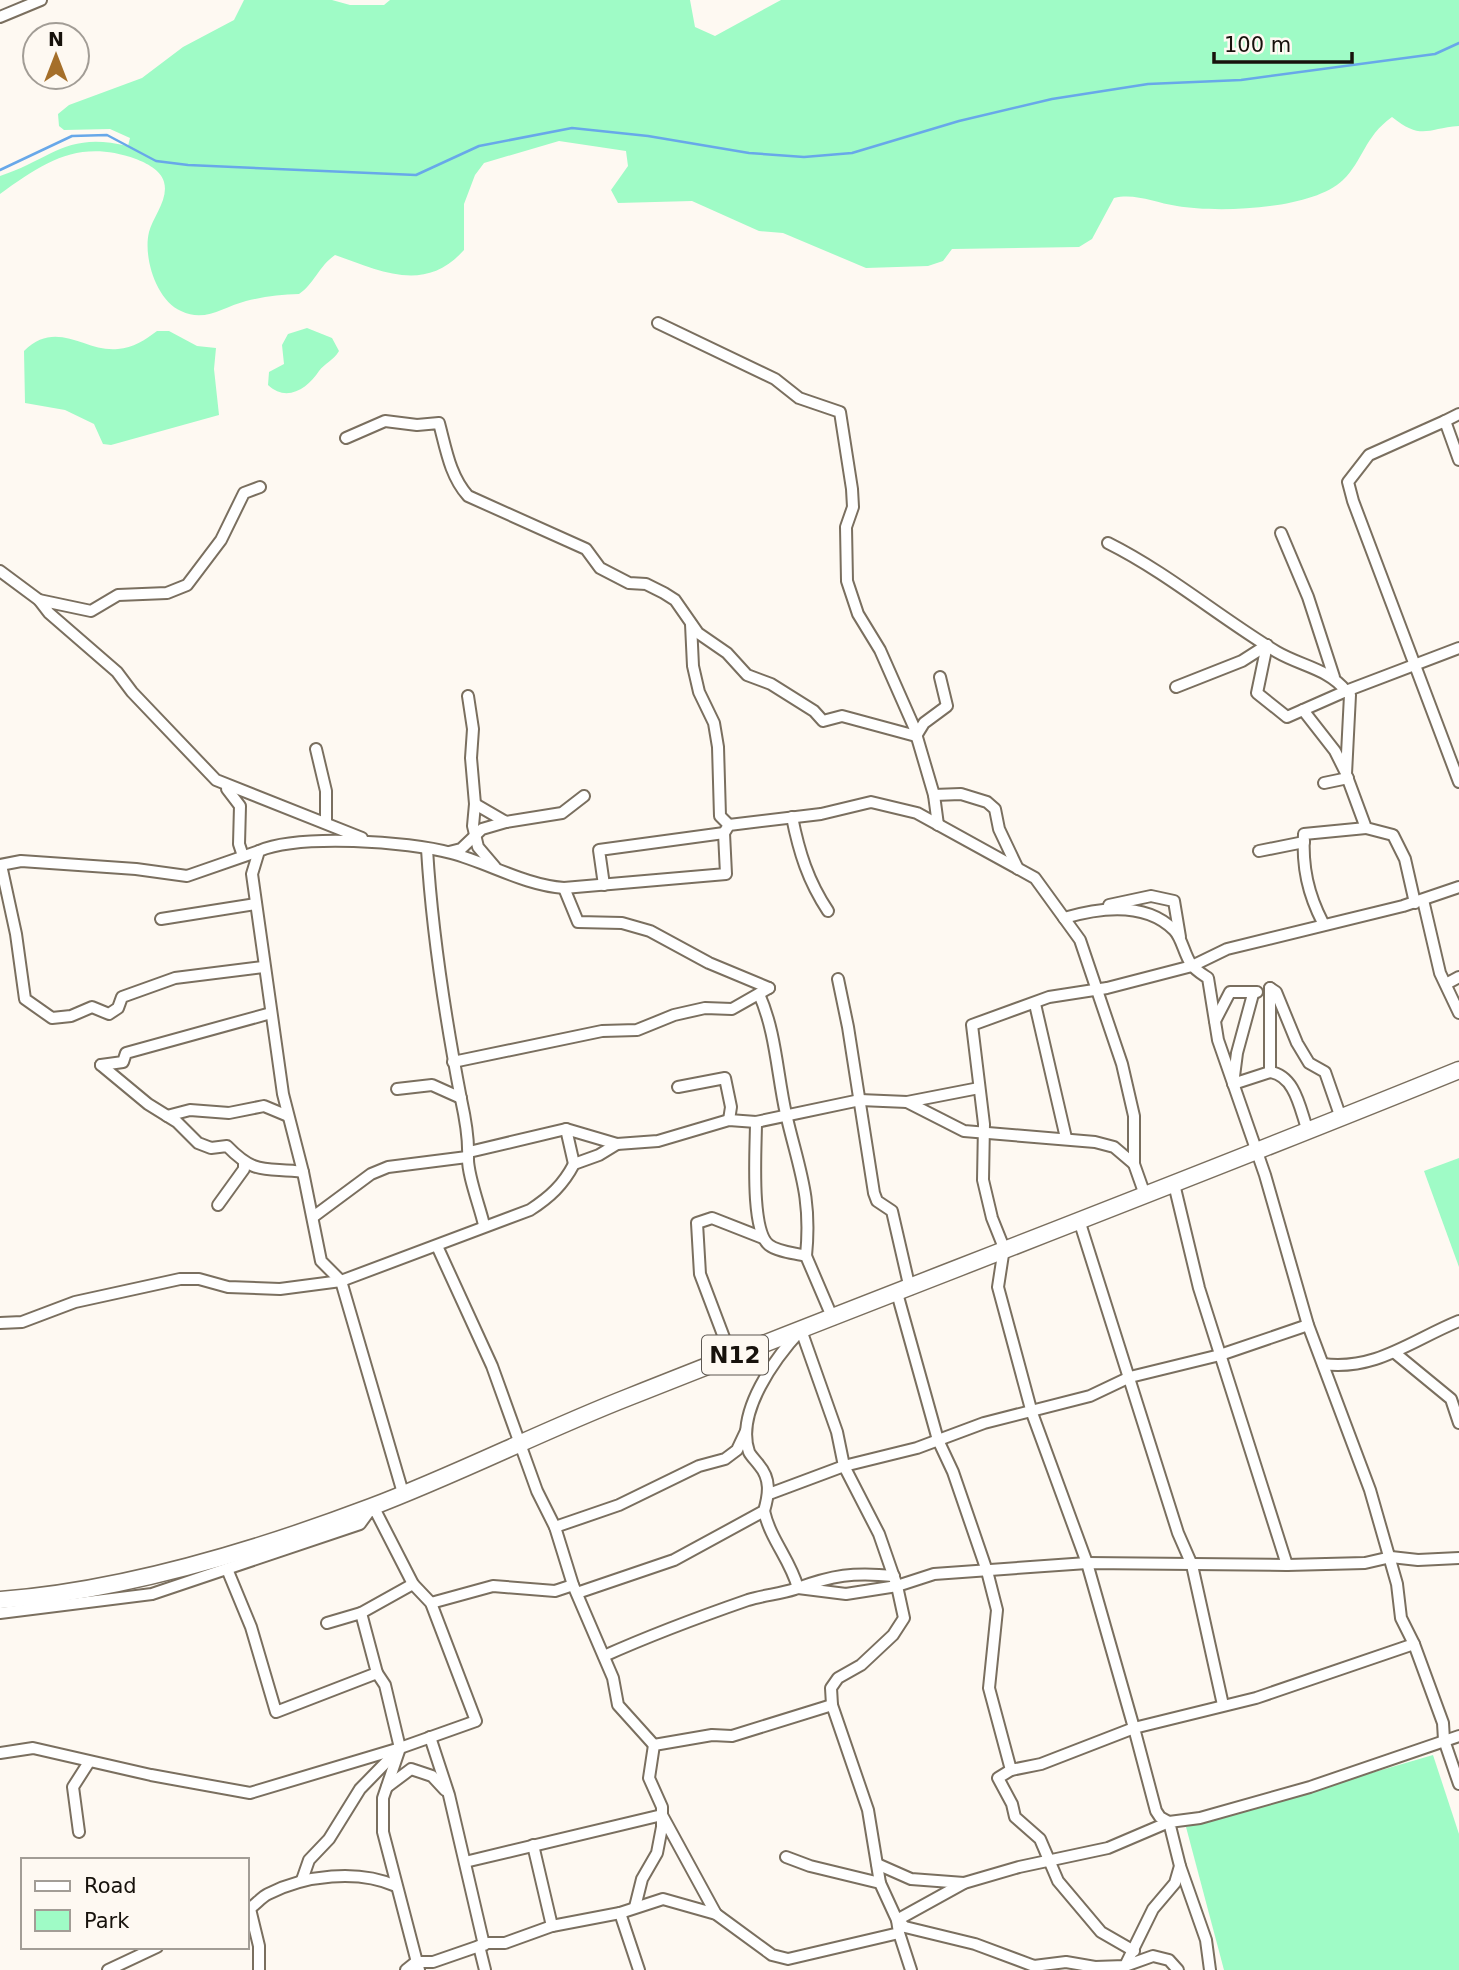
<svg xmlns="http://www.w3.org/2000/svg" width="1459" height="1970" font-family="'DejaVu Sans',sans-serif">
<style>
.green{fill:#9ffbc6}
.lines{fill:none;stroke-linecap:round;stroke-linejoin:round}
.stream{stroke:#68a8e9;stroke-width:2.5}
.street-casing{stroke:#7a6f5f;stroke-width:14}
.primary-casing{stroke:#7a6f5f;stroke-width:19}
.street{stroke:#fff;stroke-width:10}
.primary{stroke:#fff;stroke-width:16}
.labels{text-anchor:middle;stroke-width:5;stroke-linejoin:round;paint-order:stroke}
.shield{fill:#fef9f2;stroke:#5c5751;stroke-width:2}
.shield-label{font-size:23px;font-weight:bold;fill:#17120c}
</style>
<rect width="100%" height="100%" fill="#fef9f2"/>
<!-- green -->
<g class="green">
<path d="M244,0h88l18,5h34l6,-5h300l5,27 20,9 66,-36h678v126c-32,2 -37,15 -67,-9 -28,20 -29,44 -49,63 -31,30 -126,33 -166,26 -22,-3 -41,-13 -63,-8l-22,41 -13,8 -127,2 -9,12 -15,5 -62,2 -83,-35 -24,-2 -67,-30 -74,2 -7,-13 17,-24 -2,-15 -67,-10 -75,22 -9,12 -11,29v46c-39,44 -83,21 -129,5 -16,11 -21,29 -36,39 -18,0 -36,3 -53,7 -23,6 -41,22 -65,10 -25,-11 -38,-54 -32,-79 4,-15 20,-33 15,-50 -3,-12 -18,-19 -28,-23 -57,-20 -90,2 -136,35v-18c53,-18 67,-45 128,-30l2,-8 -20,-9 -46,1 -5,-4 -1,-12 11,-9 73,-27 41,-31 51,-27z"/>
<path d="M307,328l25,10 7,13c-6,10 -14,12 -20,20 -11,17 -32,32 -51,14l1,-13 15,-8 -2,-19 6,-11z"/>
<path d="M157,331h12l28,15 19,2 -2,21 5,46 -108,30 -8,-1 -9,-20 -29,-14 -40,-7 -1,-52c33,-33 62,2 94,-2 15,-1 27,-9 39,-18z"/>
<polygon points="1459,1158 1459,1267 1424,1171"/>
<polygon points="1433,1755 1459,1834 1459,1970 1224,1970 1186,1827"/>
</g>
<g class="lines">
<!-- stream -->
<polyline class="stream" points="0,170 72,136 107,135 156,161 188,165 416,175 479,146 572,128 648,136 749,153 804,157 852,153 959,121 1052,99 1148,84 1241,80 1435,54 1459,43"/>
<!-- street casing -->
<g class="street-casing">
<g id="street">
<polyline points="0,17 41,0"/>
<polyline points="658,323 775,379 799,398 840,412 852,489 853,507 846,527 847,581 858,614 880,650 914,727 934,795 938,825"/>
<polyline points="1459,414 1445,421 1459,460"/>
<polyline points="1445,421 1369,455 1348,482 1353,501 1459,782"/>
<path d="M346,438l39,-17 32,4 22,-2c7,26 11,53 29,73l118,53 14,19 29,15 17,1 18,9 11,7 23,33 29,20 20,22 24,9 43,27 9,10 19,-5 74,20 8,-13 23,-17 -7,-29"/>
<polyline points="1281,533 1308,597 1334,677"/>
<path d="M1108,543c60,30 111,74 169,109 24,14 52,17 69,39l113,-43"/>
<polyline points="0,571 39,600 49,613 117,672 132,692 216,780 362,838"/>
<polyline points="39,600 91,611 118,595 167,593 187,585 221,540 244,493 260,487"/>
<polyline points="691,624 693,666 699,692 714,723 718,747 720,816 729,825"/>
<polyline points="1267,645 1257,693 1287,717 1346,691 1350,695 1346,774 1366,828 1393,835 1405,859 1415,903"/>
<polyline points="1176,687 1242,661 1267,645"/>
<polyline points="468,696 473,729 471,758 475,804 473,826 478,847 495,867"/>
<polyline points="1303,710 1335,751 1345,771"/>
<polyline points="316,749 326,791 326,823"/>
<polyline points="1324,783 1348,778"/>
<polyline points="227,789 240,806 239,844 243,856"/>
<polyline points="934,795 961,794 987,802 995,809 999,829 1018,869"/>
<polyline points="475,804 506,822 562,813 584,796"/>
<path d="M792,817c7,35 16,64 36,94"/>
<path d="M427,849c5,84 18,167 34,250 4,18 8,39 7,58 -1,17 12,50 16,68"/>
<polyline points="1259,851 1304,842"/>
<polyline points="449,852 461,849 482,829 506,822"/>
<polyline points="0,865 21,861 136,869 187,876 259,851"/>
<polyline points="1,865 16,934 25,999 52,1018 71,1016 92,1007 109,1014 118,1008 122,997 175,978 263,967"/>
<polyline points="604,885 599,850 724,833"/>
<polyline points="564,888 578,922 622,923 650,931 709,963 769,988"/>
<polyline points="1423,900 1440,973 1459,1013"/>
<polyline points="1109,905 1151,896 1174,901 1180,937"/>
<path d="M1064,918c34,-10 81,-17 110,12 8,8 10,24 17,34 4,6 11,10 17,14l10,62 47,135 43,150 62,165 27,94 4,34 13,26 29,79 1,17 15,44"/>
<polyline points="161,919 256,904"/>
<path d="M1323,923c-15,-29 -21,-56 -19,-89l62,-6"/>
<polyline points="838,979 848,1027 874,1193 877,1201 892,1211 910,1289"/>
<polyline points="1446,984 1459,977"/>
<polyline points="1270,988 1276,992 1297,1043 1309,1063 1325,1072 1341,1118"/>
<path d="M759,994c17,38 18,80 27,120 13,56 26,82 20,142"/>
<polyline points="1253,994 1237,1053 1233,1084 1270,1072 1270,988"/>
<polyline points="1035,1004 1066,1138"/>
<polyline points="1215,1021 1230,992 1257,992"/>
<polyline points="453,1062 602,1031 637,1030 674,1015 705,1008 732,1009 769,988"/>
<path d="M101,1065l47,39 29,18 21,21 13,5 16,-2c29,30 38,21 76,26"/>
<polyline points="101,1065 123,1062 126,1053 271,1013"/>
<path d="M1270,1072c26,4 30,38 38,59"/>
<polyline points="678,1087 725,1078 731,1107 729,1120"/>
<polyline points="397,1089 432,1085 461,1098"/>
<polyline points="907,1102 979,1088"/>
<polyline points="167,1116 190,1110 229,1113 264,1106 288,1116"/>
<path d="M756,1122c0,25 -6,108 13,123 9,7 26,8 37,11l27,63"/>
<polyline points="566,1129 574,1164"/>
<polyline points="469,1152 566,1129 617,1144 658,1141 729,1120 756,1122 860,1100 907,1102 964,1131 1095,1142 1114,1147 1134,1164"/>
<polyline points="1174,1184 1199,1288 1287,1565"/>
<polyline points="218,1205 244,1169 244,1164"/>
<polyline points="313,1217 371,1174 388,1167 467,1157"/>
<polyline points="1079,1220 1178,1533 1192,1565 1223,1705"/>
<polyline points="437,1246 492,1366 537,1491 555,1527 573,1585 613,1678 618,1705 654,1745"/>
<polyline points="897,1293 938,1440 953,1472 987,1571 997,1610 989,1688 1011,1770 1041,1764 1134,1728 1087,1563 1032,1413 998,1287 1004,1248 992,1218 983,1180 984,1124 972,1025 1049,997 1107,988 1192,966 1227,949 1403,906 1459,887"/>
<path d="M0,1323l22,-1 53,-20 105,-23h19l29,8 52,2 61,-8 189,-71c20,-13 33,-25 44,-46l25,-9 18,-11"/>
<polyline points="1395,1353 1451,1399 1459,1423"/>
<polyline points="731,1356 700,1274 697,1223 712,1218 763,1238"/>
<path d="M1323,1364c53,7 89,-24 136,-43"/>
<path d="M403,1493l-62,-212 -20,-20 -18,-89 -20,-78 -31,-220 7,-23c40,-17 149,-10 192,2 38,10 73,32 113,35l162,-14 -2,-41 5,-8 92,-11 50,-12 46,11 118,65 45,62 42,124 12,52v48l11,31"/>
<polyline points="769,1494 844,1466 917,1448 984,1423 1090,1396 1130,1377 1220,1355 1308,1325"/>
<path d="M764,1511c7,30 26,48 34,77"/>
<polyline points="555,1527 619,1505 699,1466 725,1459 737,1450 746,1431"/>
<polyline points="227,1569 251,1627 276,1712 377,1673 361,1613 327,1623"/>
<polyline points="798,1588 846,1594 897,1586 934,1574 1087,1563 1287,1565 1365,1563 1391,1557 1418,1560 1459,1558"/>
<path d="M577,1593l97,-33 90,-49c5,-17 7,-32 -5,-46 -3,-4 -8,-9 -10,-13 -14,-40 27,-95 52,-122l36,102 7,34 35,68 18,52 7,32 -11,17 -32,30 -23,13 -7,10 1,17 36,105 12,73"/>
<polyline points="431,1603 493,1586 555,1591 573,1585"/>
<polyline points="0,1613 152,1594 360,1524 373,1506 413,1584 431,1603 476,1721 400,1748 360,1789 329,1839 309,1860 302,1880"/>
<polyline points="361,1613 413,1584"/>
<path d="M604,1656c47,-21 95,-39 144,-56 16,-5 32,-6 47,-11 38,-14 58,-17 99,-13"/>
<polyline points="377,1673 385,1685 400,1748 383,1798 383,1832 419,1970"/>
<polyline points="430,1737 449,1795 484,1945"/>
<polyline points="0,1753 33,1748 151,1775 250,1793 397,1749"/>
<polyline points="1011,1770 998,1778 1012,1804 1015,1817 1040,1839 1058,1881 1101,1932 1134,1951"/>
<polyline points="387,1787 411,1769 432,1776 445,1790"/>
<polyline points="1169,1822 1160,1817 1156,1811 1134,1728 1256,1698 1414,1644"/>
<polyline points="79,1832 73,1787 89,1762"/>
<polyline points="533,1845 552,1926"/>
<polyline points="786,1857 810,1866 880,1883 897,1920 905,1927 975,1944 1034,1966 1066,1962 1095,1967 1125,1966 1153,1956 1169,1960 1178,1970"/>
<polyline points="465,1862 662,1815 716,1914"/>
<polyline points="877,1864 911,1879 964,1883"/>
<polyline points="1180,1866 1206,1940 1210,1970"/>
<polyline points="635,1907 642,1879 657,1853 662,1827 662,1807 649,1778 654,1745 712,1735 732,1736 832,1705"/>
<polyline points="250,1909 259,1946 259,1970"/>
<path d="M247,1910c8,-4 13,-12 21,-16 37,-19 90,-25 128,-8"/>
<polyline points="620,1913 639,1970"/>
<polyline points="899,1933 911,1970"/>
<polyline points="479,1946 485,1970"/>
<polyline points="108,1970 157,1947"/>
<polyline points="406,1970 416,1962 433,1962 488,1943 505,1943 552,1926 620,1913 663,1899 716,1914 772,1955 788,1959 899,1933 897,1920 964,1883 1019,1867 1108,1848 1169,1822"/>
<polyline points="1117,1970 1125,1966 1153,1909 1175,1883 1180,1866 1169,1822 1200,1818 1310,1787 1459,1736"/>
</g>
</g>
<!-- primary casing -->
<g class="primary-casing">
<path id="primary" d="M0,1600c121,-9 257,-50 371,-93 87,-33 171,-76 258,-110 277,-110 555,-215 830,-327"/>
</g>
<!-- street -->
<use href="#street" class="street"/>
<!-- primary -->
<use href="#primary" class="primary"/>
</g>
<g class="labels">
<!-- shield labels -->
<rect class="shield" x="702" y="1335.5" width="66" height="39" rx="5"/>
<g class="shield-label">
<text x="735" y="1363">N12</text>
</g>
</g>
<!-- legend -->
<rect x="21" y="1858" width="228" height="91" fill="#fef9f2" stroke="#a29d96" stroke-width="2"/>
<rect x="35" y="1881" width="35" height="10" fill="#ffffff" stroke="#a29d96" stroke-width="2"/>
<text x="84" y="1893" font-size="21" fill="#17120c">Road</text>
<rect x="35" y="1910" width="35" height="21" fill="#9ffbc6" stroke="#a29d96" stroke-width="2"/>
<text x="84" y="1928" font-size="21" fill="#17120c">Park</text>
<!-- north arrow -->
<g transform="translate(56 56)"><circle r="33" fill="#fef9f2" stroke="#a29d96" stroke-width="2"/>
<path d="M0-5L12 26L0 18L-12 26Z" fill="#a56f2a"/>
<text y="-10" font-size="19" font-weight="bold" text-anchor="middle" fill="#17120c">N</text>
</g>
<!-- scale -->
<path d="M1214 52v10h138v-10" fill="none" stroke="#17120c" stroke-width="3.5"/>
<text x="1224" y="52" font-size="21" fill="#17120c" stroke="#fef9f2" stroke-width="5" paint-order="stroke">100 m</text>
</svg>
